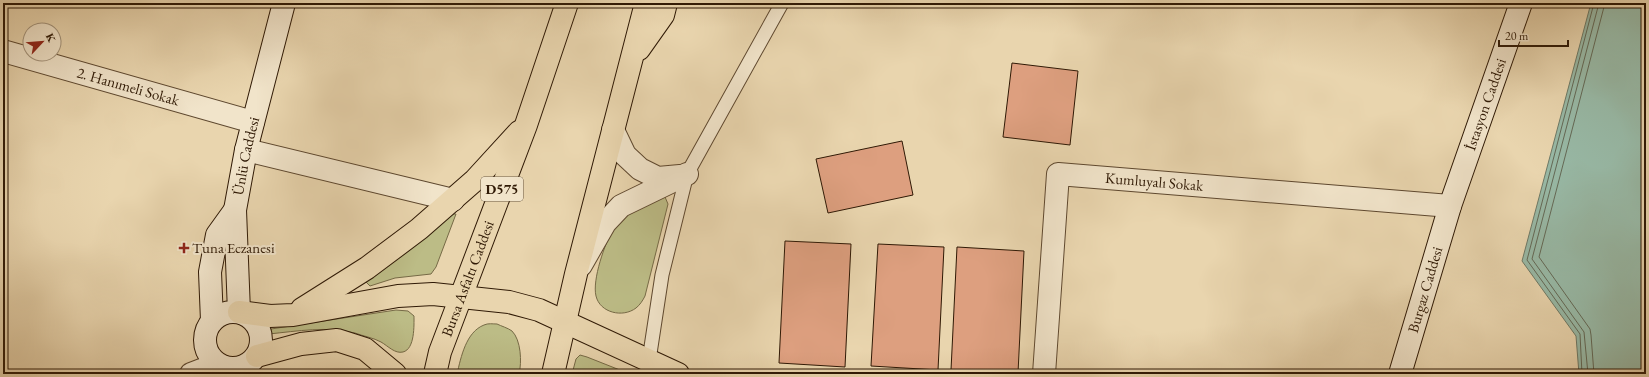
<svg xmlns="http://www.w3.org/2000/svg" width="1649" height="377" font-family="'EB Garamond',serif">
<style>
.green{fill:#bcbc86;stroke:#766a46}
.water{fill:#98b9a6;stroke:#6e7966}
.lines{fill:none;stroke-linecap:round;stroke-linejoin:round}
.shore{stroke:#646956;stroke-width:1}
.building{fill:#dd9f7f;stroke:#2f1905}
.lane-casing{stroke:#5e482f;stroke-width:15}
.street-casing{stroke:#5e482f;stroke-width:24}
.secondary-casing{stroke:#2f1905;stroke-width:24}
.highway-casing{stroke:#2f1905;stroke-width:24}
.lane{stroke:#f1e4ca;stroke-width:13}
.street{stroke:#f1e4ca;stroke-width:22}
.secondary{stroke:#f1e4ca;stroke-width:22}
.highway{stroke:#e9d5ae;stroke-width:22}
.poi-dot{fill:#8f2418;stroke:#f1e4ca;stroke-width:1.5}
.labels{text-anchor:middle;stroke-width:4;stroke-linejoin:round;paint-order:stroke}
.shield{fill:#f1e4ca;stroke:#695640;stroke-width:1}
.shield-label{font-size:14px;font-weight:bold;fill:#2f1905}
.street-label{font-size:15px;fill:#2f1905;stroke:#f1e4ca}
.poi-label{font-size:15px;fill:#2f1905;stroke:#f1e4ca;text-anchor:start}
</style>
<rect width="100%" height="100%" fill="#e9d5ae"/>
<filter id="stains"><feTurbulence type="fractalNoise" baseFrequency=".005" numOctaves="4"/><feColorMatrix values="0 0 0 0 .2 0 0 0 0 .09 0 0 0 0 .02 0 0 0 .5 -.17"/></filter>
<radialGradient id="worn" r=".72"><stop offset=".6" stop-color="#630" stop-opacity="0"/><stop offset="1" stop-color="#630" stop-opacity=".3"/></radialGradient>
<!-- green -->
<g class="green">
<path d="M659,194l6,3 3,7 -23,92c-2,4 -5,9 -9,12 -13,10 -36,5 -40,-12 -4,-16 9,-53 17,-67 3,-5 8,-10 12,-14 9,-9 24,-14 34,-21z"/>
<polygon points="449,214 456,214 436,267 431,274 395,278 370,286 365,281"/>
<path d="M396,310l12,1 6,5c0,9 1,33 -11,36 -8,2 -15,-6 -22,-10 -7,-4 -18,-6 -26,-9 -28,-7 -57,-2 -86,1l2,-5z"/>
<path d="M497,324c4,2 11,4 15,7 9,9 10,31 7,43h-62c4,-17 9,-42 27,-49 4,-2 9,-1 13,-1z"/>
<polygon points="580,355 587,357 630,374 572,374 576,359"/>
</g>
<!-- water -->
<polygon class="water" points="1591,3 1646,3 1646,374 1579,374 1576,336 1522,261"/>
<g class="lines">
<!-- shore -->
<g class="shore">
<polyline points="1582,374 1580,334 1527,260 1594,3"/>
<polyline points="1588,374 1584,332 1532,259 1599,3"/>
<polyline points="1594,374 1591,335 1590,329 1539,257 1605,3"/>
</g>
</g>
<!-- building -->
<g class="building">
<polygon points="1012,63 1078,71 1070,145 1003,137"/>
<polygon points="902,141 913,195 828,213 816,159"/>
<polygon points="785,241 851,244 845,367 779,363"/>
<polygon points="878,244 944,247 938,370 871,366"/>
<polygon points="957,247 1024,251 1018,373 951,370"/>
</g>
<g class="lines">
<!-- lane casing -->
<g class="lane-casing">
<polyline id="lane" points="649,360 662,275 687,174 782,3"/>
</g>
<!-- street casing -->
<g class="street-casing">
<g id="street">
<path id="s1" d="M3,51l250,71"/>
<polyline points="613,130 625,155 640,169 658,178 680,176"/>
<polyline points="246,150 453,200"/>
<polyline points="581,265 605,223 621,206 687,174"/>
<polyline points="191,374 217,364"/>
<path id="s2" d="M1044,374l14,-200 392,32"/>
</g>
</g>
<!-- secondary casing -->
<g class="secondary-casing">
<g id="secondary">
<circle cx="233" cy="340" r="28"/>
<path id="s3" d="M239,312l-4,-102 11,-60 38,-147"/>
<polyline points="212,321 210,272 217,235 235,210"/>
<path id="s4" d="M1400,374l50,-168 71,-203"/>
</g>
</g>
<!-- highway casing -->
<g class="highway-casing">
<g id="highway">
<polyline points="639,49 663,15 666,3"/>
<polyline points="302,309 367,268 419,229 475,180 519,132"/>
<polyline points="239,312 270,316 293,315 398,296 433,294 509,302 539,310 678,374"/>
<polyline points="257,356 301,344 337,340 365,349 395,374"/>
<path id="s5" d="M435,374l5,-22 86,-227 41,-122"/>
<polyline points="553,374 576,274 646,3"/>
</g>
</g>
<!-- lane -->
<use href="#lane" class="lane"/>
<!-- street -->
<use href="#street" class="street"/>
<!-- secondary -->
<use href="#secondary" class="secondary"/>
<!-- highway -->
<use href="#highway" class="highway"/>
</g>
<!-- markers -->
<path class="poi-dot" d="M182 242h4v4h4v4h-4v4h-4v-4h-4v-4h4z"/>
<g class="labels">
<!-- shield labels -->
<rect class="shield" x="481" y="177" width="42" height="24" rx="3"/>
<g class="shield-label">
<text x="502" y="194">D575</text>
</g>
<!-- street labels -->
<g class="street-label">
<text dy="5" stroke="none"><textPath href="#s1" startOffset="130">2. Hanımeli Sokak</textPath></text>
<text dy="5" stroke="none"><textPath href="#s4" startOffset="283">İstasyon Caddesi</textPath></text>
<text dy="5" stroke="none"><textPath href="#s3" startOffset="157">Ünlü Caddesi</textPath></text>
<text dy="5" stroke="none"><textPath href="#s2" startOffset="297">Kumluyalı Sokak</textPath></text>
<text dy="5" stroke="none"><textPath href="#s5" startOffset="101">Bursa Asfaltı Caddesi</textPath></text>
<text dy="5" stroke="none"><textPath href="#s4" startOffset="88">Burgaz Caddesi</textPath></text>
</g>
<!-- poi labels -->
<g class="poi-label">
<text x="192" y="253">Tuna Eczanesi</text>
</g>
</g>
<!-- margin -->
<rect width="1649" height="377" fill="none" stroke="#e9d5ae" stroke-width="16"/>
<rect x="4" y="4" width="1641" height="369" fill="none" stroke="#2f1905" stroke-width="2"/>
<rect x="8" y="8" width="1633" height="361" fill="none" stroke="#2f1905"/>
<!-- north arrow -->
<g transform="translate(42 42) rotate(64)"><circle r="19" fill="#f1e4ca" stroke="#a3937b"/>
<path d="M0-3L7 15L0 10L-7 15Z" fill="#8f2418"/>
<text y="-6" font-size="11" font-weight="bold" text-anchor="middle" fill="#2f1905">K</text>
</g>
<!-- scale -->
<path d="M1499 40v6h69v-6" fill="none" stroke="#2f1905" stroke-width="2"/>
<text x="1505" y="40" font-size="12" fill="#2f1905" stroke="#f1e4ca" stroke-width="3" paint-order="stroke">20 m</text>
<rect width="100%" height="100%" filter="url(#stains)"/>
<rect width="100%" height="100%" fill="url(#worn)"/>
</svg>
